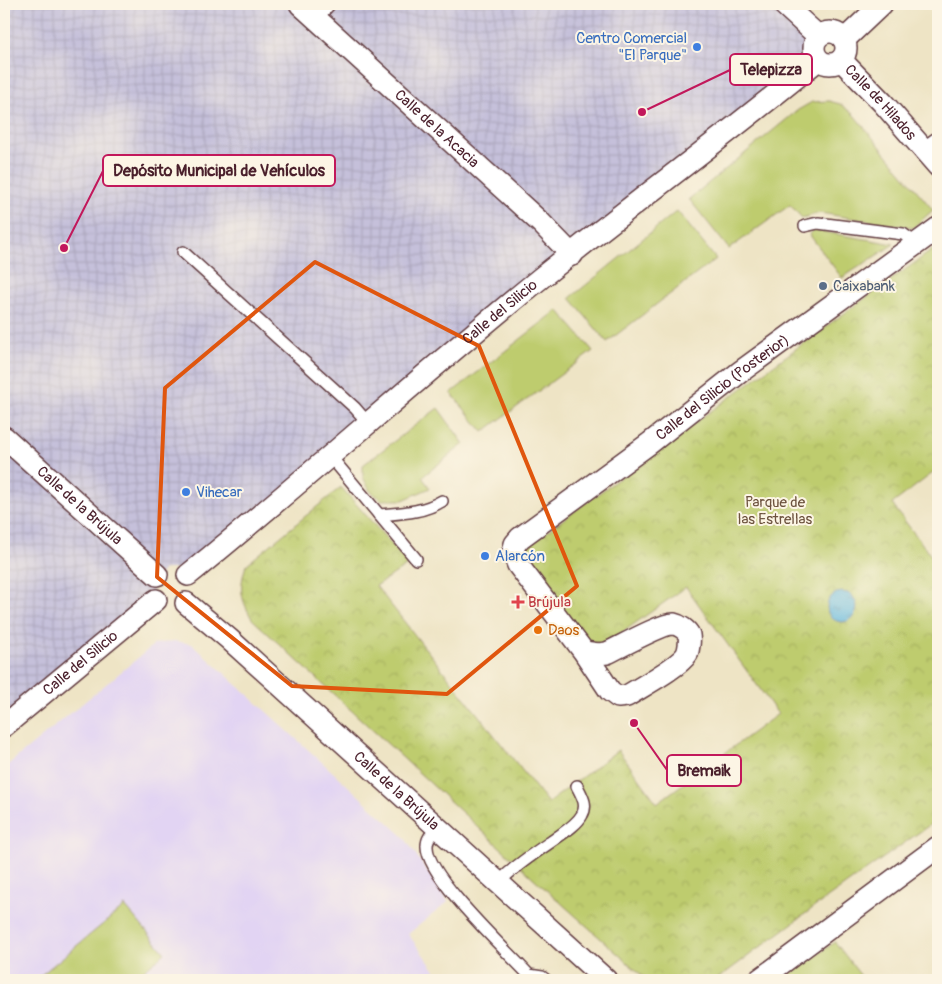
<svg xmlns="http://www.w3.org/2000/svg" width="942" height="984" font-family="Pangolin,sans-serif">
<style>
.built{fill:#e2d4f3}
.industrial{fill:url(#industrial-grid)}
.green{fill:#becc6e;stroke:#84764c}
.park{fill:url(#park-crowns);stroke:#84764c}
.water{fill:url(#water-ripples);stroke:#556b84}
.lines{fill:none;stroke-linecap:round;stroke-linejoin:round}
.lane-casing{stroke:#633d42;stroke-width:14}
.street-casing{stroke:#633d42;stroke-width:24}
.lane{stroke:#fff;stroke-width:11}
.street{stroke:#fff;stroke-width:21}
.marked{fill:none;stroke:#e0560e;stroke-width:4;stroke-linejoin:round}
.shop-dot{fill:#3f7fe0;stroke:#fcf5e5;stroke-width:2}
.service-dot{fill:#5c6f8a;stroke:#fcf5e5;stroke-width:2}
.health-dot{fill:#e0444e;stroke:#fcf5e5;stroke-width:2}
.food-dot{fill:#e8710a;stroke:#fcf5e5;stroke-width:2}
.labels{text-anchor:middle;stroke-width:4;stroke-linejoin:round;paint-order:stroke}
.shop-label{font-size:15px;fill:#366cbe;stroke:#fcf5e5;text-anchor:start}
.street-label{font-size:15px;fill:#4a1f2b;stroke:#fcf5e5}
.service-label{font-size:15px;fill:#4e5e75;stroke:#fcf5e5;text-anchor:start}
.park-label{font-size:15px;fill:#6d533f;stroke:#fcf5e5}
.health-label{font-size:15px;fill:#be3a42;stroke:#fcf5e5;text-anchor:start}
.food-label{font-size:15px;fill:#c56008;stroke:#fcf5e5;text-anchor:start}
.leader{fill:none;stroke:#c2185b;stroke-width:2}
.callout-dot{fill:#c2185b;stroke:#fcf5e5;stroke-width:2}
.callout{fill:#fcf5e5;stroke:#c2185b;stroke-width:2}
.callout-label{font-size:16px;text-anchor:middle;font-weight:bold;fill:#4a1f2b}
</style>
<defs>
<pattern id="industrial-grid" width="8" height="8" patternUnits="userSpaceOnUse" patternTransform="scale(1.25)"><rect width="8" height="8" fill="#c5c0da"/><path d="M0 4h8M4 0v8" fill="none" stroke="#aba5bb"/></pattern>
<pattern id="park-crowns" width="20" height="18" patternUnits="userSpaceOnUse" patternTransform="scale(1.25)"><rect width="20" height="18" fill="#becc6e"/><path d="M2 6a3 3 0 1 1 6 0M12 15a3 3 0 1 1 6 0" fill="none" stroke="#a5af5f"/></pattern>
<pattern id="water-ripples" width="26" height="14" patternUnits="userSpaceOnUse" patternTransform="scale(1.25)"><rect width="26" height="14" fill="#60b7dd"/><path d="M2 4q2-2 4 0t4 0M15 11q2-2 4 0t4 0" fill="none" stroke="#5194b3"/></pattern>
</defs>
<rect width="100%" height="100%" fill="#fcf5e5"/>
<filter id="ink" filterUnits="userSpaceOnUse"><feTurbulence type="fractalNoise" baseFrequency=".02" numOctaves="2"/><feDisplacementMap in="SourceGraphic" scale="10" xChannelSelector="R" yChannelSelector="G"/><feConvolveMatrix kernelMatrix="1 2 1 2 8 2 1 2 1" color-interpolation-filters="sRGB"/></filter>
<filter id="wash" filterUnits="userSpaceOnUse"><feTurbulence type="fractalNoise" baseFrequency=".0096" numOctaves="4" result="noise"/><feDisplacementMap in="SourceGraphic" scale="20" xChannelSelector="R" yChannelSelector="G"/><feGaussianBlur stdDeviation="1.12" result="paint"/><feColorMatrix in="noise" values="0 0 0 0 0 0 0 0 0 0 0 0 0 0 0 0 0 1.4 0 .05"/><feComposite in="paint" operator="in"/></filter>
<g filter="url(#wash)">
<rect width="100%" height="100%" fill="#eee4c5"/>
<!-- built -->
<polygon class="built" points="174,641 192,644 404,837 448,902 408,934 442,980 4,980 4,768 155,644"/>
<!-- industrial -->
<polygon class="industrial" points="4,4 783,4 814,44 814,52 188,575 178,569 164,569 153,582 152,592 4,726"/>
<!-- green -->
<g class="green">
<polygon points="829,101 840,104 853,114 933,210 913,228 820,213 802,218 790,205 729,249 689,199 798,110 812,102"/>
<polygon points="677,211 716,259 607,342 570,298"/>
<polygon points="813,230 894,244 842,278 809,234"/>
<polygon points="558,310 593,351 483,432 451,393"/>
<polygon points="438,408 464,444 422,477 430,488 403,500 382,500 370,491 363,477 363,465"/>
<polygon points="125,906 165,953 132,980 35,980"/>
<polygon points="835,942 864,980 782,980"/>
</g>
<!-- park -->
<path class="park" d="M938,246v223l-46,35 46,61v254l-125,89 -97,72h-69l-106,-95 -289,-266c-12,-22 -13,-30 -6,-54l95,-78 68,77 -33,22 172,217 70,-53 39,53 121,-89 -92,-127 -80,57 -16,3 -66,-85 -1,-9 4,-7 308,-226z"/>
<!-- water -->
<circle class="water" cx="842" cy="607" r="15"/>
</g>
<g filter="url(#ink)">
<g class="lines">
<!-- lane casing -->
<g class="lane-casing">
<g id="lane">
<polyline points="317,18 330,4"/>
<polyline points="923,148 938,137"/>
<polyline points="805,226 818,223 903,234 917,244"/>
<polyline points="183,252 355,408 368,423"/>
<polyline points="330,456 416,559"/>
<path d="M379,515c22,-2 43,-2 63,-14"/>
<path d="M438,828c-6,6 -11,9 -11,18 -1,30 80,105 102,129l13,2 4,3"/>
<path d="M499,882c16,-16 34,-28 53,-41 9,-7 24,-15 30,-26 6,-10 0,-19 -5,-29"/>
</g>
</g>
<!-- street casing -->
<g class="street-casing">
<g id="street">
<path id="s1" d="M300,4l241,219 31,32"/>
<polyline points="783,4 818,36"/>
<circle cx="830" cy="48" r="16"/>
<polyline points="844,40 882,4"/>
<path id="s2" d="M841,60l42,43 55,63"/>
<path id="s3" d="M4,437l153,138"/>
<path id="s4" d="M188,575c120,-97 234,-201 354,-298 91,-73 186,-143 276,-217"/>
<path id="s5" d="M186,603l43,36 377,341"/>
<path id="s6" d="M584,652l14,2 9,-1c13,-6 56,-30 67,-29 5,1 13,6 15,11 1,5 0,14 -2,19 -8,13 -46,33 -60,42l-9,1 -8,-6 -26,-39 -66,-87 -5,-13 2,-8 5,-6 130,-95 90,-71 198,-144"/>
<path id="s7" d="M4,726l152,-126"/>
<polyline points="759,980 938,847"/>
</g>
</g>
<!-- lane -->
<use href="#lane" class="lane"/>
<!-- street -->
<use href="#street" class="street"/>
</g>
</g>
<!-- marked area -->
<path class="marked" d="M315,262l164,84 98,240 -130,108 -155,-8 -135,-109 8,-189z"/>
<!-- markers -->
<g class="shop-dot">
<circle cx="697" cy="47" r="5"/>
<circle cx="186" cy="492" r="5"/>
<circle cx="485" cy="556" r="5"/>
</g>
<circle class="service-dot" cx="823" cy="286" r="5"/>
<path class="health-dot" d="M515.5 594.5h5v5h5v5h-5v5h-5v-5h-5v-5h5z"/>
<circle class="food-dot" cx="538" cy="630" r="5"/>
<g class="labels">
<!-- shop labels -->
<g class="shop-label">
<text x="687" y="43" text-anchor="end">Centro Comercial<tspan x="687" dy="17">"El Parque"</tspan></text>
<text x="196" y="497">Vihecar</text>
<text x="495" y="561">Alarcón</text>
</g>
<!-- street labels -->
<g class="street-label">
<text dy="5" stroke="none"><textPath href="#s2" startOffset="58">Calle de Hilados</textPath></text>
<text dy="5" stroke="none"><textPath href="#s1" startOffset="185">Calle de la Acacia</textPath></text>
<text dy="5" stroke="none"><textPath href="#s4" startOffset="408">Calle del Silicio</textPath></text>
<text dy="5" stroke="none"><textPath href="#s6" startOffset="666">Calle del Silicio (Posterior)</textPath></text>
<text dy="5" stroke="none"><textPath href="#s3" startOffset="102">Calle de la Brújula</textPath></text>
<text dy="5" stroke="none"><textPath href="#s7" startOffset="99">Calle del Silicio</textPath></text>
<text dy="5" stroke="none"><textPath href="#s5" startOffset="282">Calle de la Brújula</textPath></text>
</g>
<!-- service labels -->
<g class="service-label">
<text x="833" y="291">Caixabank</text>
</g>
<!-- park labels -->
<g class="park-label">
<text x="775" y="507">Parque de<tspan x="775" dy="17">las Estrellas</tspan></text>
</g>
<!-- health labels -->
<g class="health-label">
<text x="528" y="607">Brújula</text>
</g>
<!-- food labels -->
<g class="food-label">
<text x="548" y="635">Daos</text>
</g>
</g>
<!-- callouts -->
<path class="leader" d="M642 112L730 70M64 248L103 171M634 723L667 770"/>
<g class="callout-dot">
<circle cx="642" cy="112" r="5"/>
<circle cx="64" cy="248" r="5"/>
<circle cx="634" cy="723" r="5"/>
</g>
<g class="callout">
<rect x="730" y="54" width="82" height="31" rx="5"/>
<rect x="103" y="155" width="232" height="31" rx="5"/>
<rect x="667" y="755" width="74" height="31" rx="5"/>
</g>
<g class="callout-label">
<text x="771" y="75">Telepizza</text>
<text x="219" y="176">Depósito Municipal de Vehículos</text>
<text x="704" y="776">Bremaik</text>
</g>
<!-- margin -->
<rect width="942" height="984" fill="none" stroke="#fcf5e5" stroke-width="20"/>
</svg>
